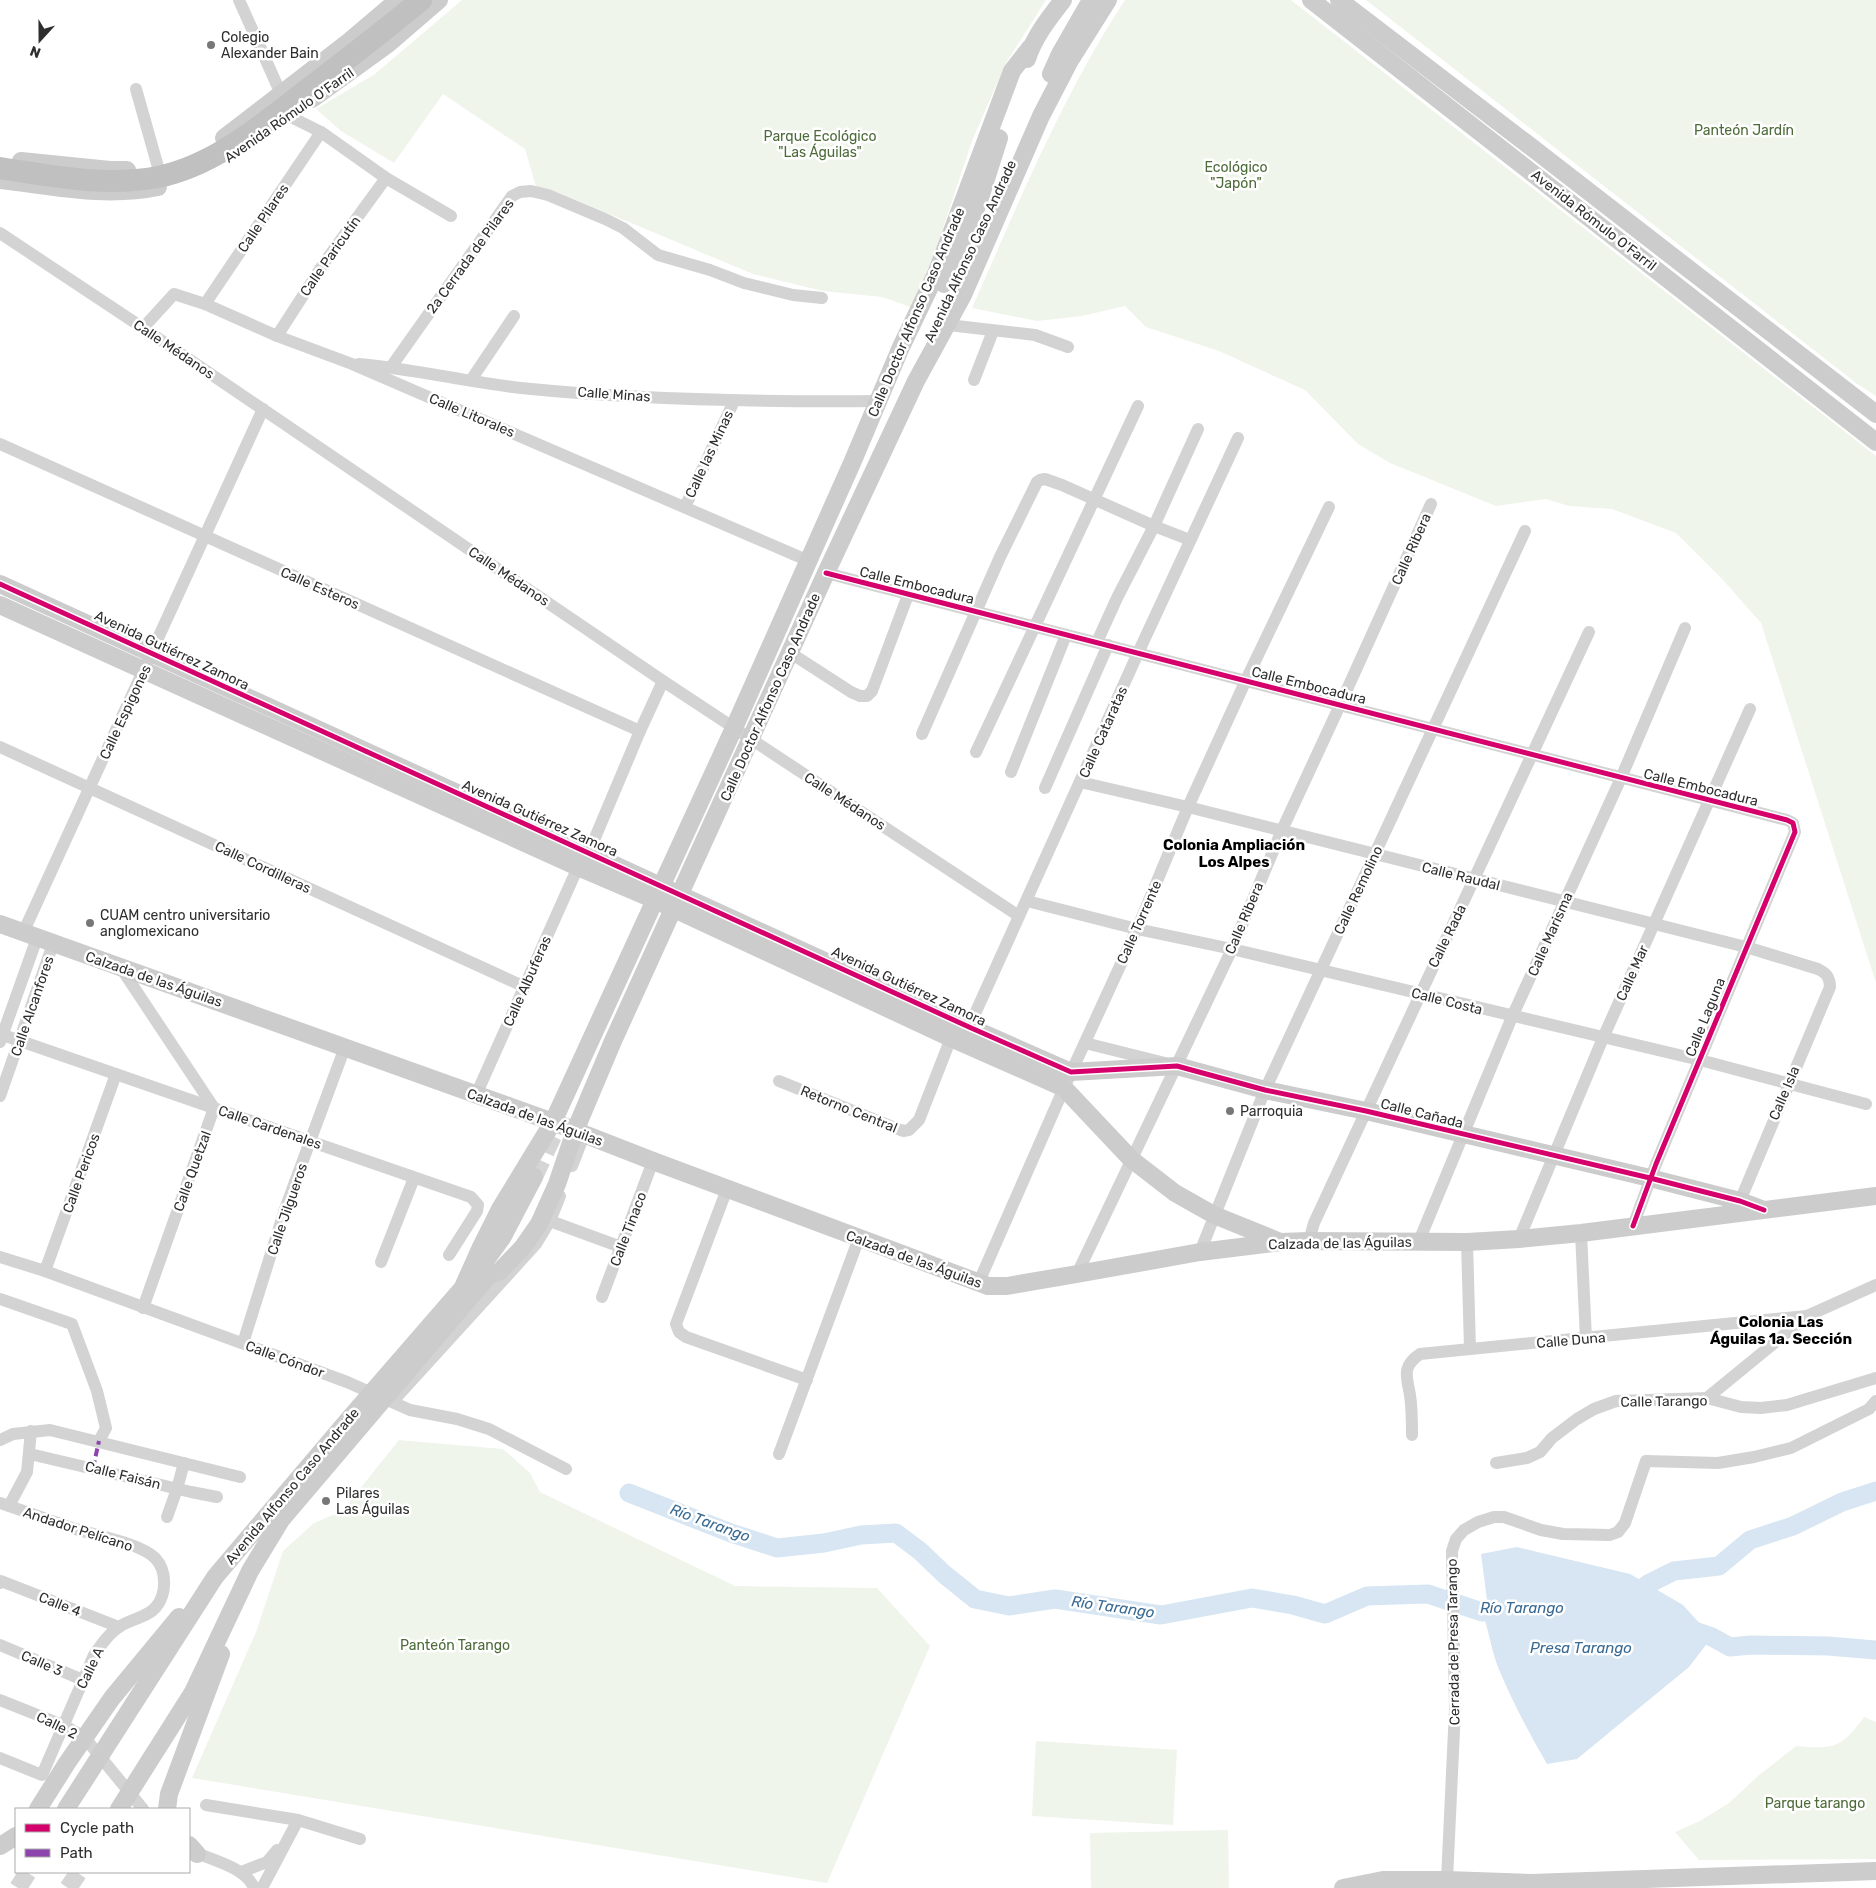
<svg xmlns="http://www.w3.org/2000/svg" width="1876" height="1888" font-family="Rubik,sans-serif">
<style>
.green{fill:#eff5eb}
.water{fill:#d7e6f2}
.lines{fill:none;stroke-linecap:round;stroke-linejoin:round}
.river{stroke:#d7e6f2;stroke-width:19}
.secondary-tunnel{stroke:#d5d5d5;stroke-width:18;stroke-dasharray:18 9;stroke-linecap:butt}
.street{stroke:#d3d3d3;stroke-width:12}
.secondary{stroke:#ccc;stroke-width:18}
.highway{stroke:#c0c0c0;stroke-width:22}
.quiet{stroke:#8e44ad;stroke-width:4;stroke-dasharray:8 4;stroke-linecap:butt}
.cycleway-casing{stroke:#fff;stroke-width:8}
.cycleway{stroke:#d6006c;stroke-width:5}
.poi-dot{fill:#777;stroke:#fff;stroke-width:2}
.labels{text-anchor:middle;stroke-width:5;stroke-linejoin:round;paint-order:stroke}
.poi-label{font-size:14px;fill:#2e2e2e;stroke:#fff;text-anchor:start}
.street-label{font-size:14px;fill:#2e2e2e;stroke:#fff}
.park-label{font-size:14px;fill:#4d6b39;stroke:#fff}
.neighbourhood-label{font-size:15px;font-weight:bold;fill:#000;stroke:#fff}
.water-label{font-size:15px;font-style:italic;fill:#396a92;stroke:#fff}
</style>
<rect width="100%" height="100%" fill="#fff"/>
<!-- green -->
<g class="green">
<polygon points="462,0 1046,0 1006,63 972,141 916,309 882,297 823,291 753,274 557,192 537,190 525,149 443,94 394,163 341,131 316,109 375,74"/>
<path d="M1125,0h166l585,456v527l-115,-360 -38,-43 -47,-47 -64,-24 -43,-3 -23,-7 -50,7 -106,-43 -32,-19 -53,-54 -86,-39 -73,-24 -21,-21 -43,10 -45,5 -65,-13c46,-104 90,-212 153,-308z"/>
<polygon points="1366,0 1876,0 1876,396 1856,383"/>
<polygon points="399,1440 503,1449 530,1473 540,1492 735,1586 877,1588 930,1646 827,1883 192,1778 256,1632 283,1551 314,1523 342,1511"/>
<path d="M1864,1717l12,5v137l-177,1 -24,-28 25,-11 29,-18 29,-27 38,-30c37,3 45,3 68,-29z"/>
<polygon points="1036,1741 1177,1750 1173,1825 1032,1816"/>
<polygon points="1228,1830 1229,1888 1091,1888 1090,1833"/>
</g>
<!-- water -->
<path class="water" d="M1517,1547l113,27 53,31 29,32 -23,30 -112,92 -30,5c-18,-31 -35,-63 -49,-97 -7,-18 -9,-37 -16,-55l5,-12 -6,-46z"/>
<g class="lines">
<!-- river -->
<g class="river">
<polyline points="629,1493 731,1533 777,1548 824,1543 861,1535 896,1533 920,1551 944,1574 975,1599 1009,1606 1055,1599 1161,1615 1252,1598 1293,1605 1325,1614 1367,1596 1428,1594 1482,1612 1507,1609"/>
<polyline points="1628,1599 1648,1584 1674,1571 1719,1566 1750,1540 1793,1526 1842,1502 1876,1491"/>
<polyline points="1689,1629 1712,1637 1730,1647 1751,1645 1828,1646 1876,1650"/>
</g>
<!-- secondary-tunnel -->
<g class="secondary-tunnel">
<polyline points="534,1177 557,1127"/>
<polyline points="18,1888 28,1872"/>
<polyline points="68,1888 79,1872"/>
</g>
<!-- street -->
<g class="street">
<polyline points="239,0 281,94 280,108 289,116 321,132 386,178 451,216"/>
<polyline points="136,89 158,167"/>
<polyline points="0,233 143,328 663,681 1019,916"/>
<polyline points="205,304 321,132"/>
<polyline points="948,325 1035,335 1068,347"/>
<polyline points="143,328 174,294 205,304 277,336 352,364 809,561"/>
<polyline points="277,336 324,263 386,178"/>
<path d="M359,364c55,5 108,18 162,24 118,12 238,14 357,13"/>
<polyline points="391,367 512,196 520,192 531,191 548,195 605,219 623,228 658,255 710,270 744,283 793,295 822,298"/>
<polyline points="471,380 514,316"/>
<polyline points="974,380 993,331"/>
<polyline points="0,444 640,731"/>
<polyline points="685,507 734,401"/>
<polyline points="826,573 1787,820 1793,823 1795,832 1656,1164 1633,1226"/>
<polyline points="1097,642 1117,598 1154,526 1198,429"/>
<polyline points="789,652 851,692 860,696 867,696 872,691 908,595"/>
<polyline points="922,734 1000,557 1037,482 1040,480 1045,479 1062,485 1154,526 1190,540"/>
<polyline points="0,747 525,987"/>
<polyline points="976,752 1138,406"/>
<polyline points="1011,772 1066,635"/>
<path d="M1080,782l108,25 558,140 72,22c8,4 12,8 12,18l-90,214"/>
<polyline points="1045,788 1108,645"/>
<polyline points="589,852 640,731 663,681"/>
<polyline points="1027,901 1137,929 1232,949 1700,1060 1866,1104"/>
<polyline points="23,933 263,409"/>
<polyline points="121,968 214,1108 143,1308"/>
<polyline points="969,1027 1138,653 1238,438"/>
<polyline points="3,1035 471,1197 478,1205 477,1211 449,1255"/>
<polyline points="0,1042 37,938"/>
<polyline points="1085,1043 1165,1063"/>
<polyline points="779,1081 903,1131 909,1130 919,1120 951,1038"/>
<polyline points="476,1095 578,867"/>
<polyline points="0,1096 53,944"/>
<polyline points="572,1166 584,1135"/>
<polyline points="727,1189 676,1324 679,1332 686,1337 807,1380"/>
<polyline points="550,1221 621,1247"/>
<polyline points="1581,1233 1586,1339"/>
<polyline points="1519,1239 1603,1038 1750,709"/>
<polyline points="1309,1241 1314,1223 1589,632"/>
<polyline points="1419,1241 1512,1017 1621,778 1685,628"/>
<polyline points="1467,1242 1470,1349"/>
<polyline points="1200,1252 1265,1090 1525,531"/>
<polyline points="0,1257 45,1271 274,1355 347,1382 410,1410 457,1419 489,1429 566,1469"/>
<polyline points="381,1262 414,1178"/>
<polyline points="45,1271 116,1074"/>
<polyline points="1077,1274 1232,949 1282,830 1340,705 1431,504"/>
<polyline points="978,1284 1064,1088 1137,929 1188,807 1246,680 1329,507"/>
<polyline points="602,1297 653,1161"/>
<polyline points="0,1299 72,1324 97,1391 106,1428 99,1441"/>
<polyline points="243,1343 285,1209 345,1047"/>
<polyline points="1707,1398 1807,1316 1876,1285"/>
<polyline points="394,1400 536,1244 550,1221 560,1196"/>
<path d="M1412,1435c0,-13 0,-27 -2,-40 -3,-18 -9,-28 10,-41l387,-38"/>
<polyline points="0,1440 13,1434 50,1430 240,1477"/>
<polyline points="30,1454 191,1492 217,1497"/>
<polyline points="779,1454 859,1238"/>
<polyline points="1496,1463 1527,1458 1540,1452 1552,1438 1577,1419 1594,1409 1616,1401 1707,1398 1741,1407 1761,1408 1787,1405 1876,1378"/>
<path d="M0,1503c24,8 48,17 72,25 22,7 68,15 83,30 12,12 12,36 1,49 -9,11 -26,12 -37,20 -11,7 -18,18 -25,28l-52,120 -42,-17"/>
<polyline points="9,1506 27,1472 31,1431"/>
<polyline points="167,1517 177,1489 184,1463"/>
<polyline points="0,1583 1,1581 119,1627"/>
<polyline points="0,1645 83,1680"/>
<polyline points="0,1700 65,1726 85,1738 143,1809"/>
<polyline points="206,1805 298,1820 360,1839"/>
<path d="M189,1850c20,9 57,17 65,38"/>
<polyline points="241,1872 267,1862 277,1850"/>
<polyline points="1447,1880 1455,1709 1452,1551 1456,1539 1464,1530 1478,1522 1494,1517 1504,1517 1541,1530 1563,1534 1610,1535 1618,1532 1625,1523 1646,1461 1718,1463 1754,1457 1791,1448 1869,1409 1876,1401"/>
<polyline points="262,1888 298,1820"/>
</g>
<!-- secondary -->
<g class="secondary">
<polyline points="1311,0 1876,442"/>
<polyline points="1339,0 1526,143 1876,414"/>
<path d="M1027,59c7,-22 22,-41 36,-59"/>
<polyline points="1051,74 1060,54 1091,0"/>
<polyline points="312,99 388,44 439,0"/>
<polyline points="224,138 346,44 398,0"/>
<polyline points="21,161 110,170 127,170"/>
<path d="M0,180c53,6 105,18 158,7"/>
<polyline points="944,284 979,201 999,138"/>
<polyline points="0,584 969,1027 1071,1072 1177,1066 1265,1090 1366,1111 1650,1178 1740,1201 1761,1209"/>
<polyline points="0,605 578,867 655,900 951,1038 1064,1088 1131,1159 1175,1193 1214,1215 1278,1241"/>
<polyline points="0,924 553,1122 653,1161 988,1286 1007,1286 1077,1274 1200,1252 1281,1242 1309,1241 1467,1242 1519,1239 1581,1233 1876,1196"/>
<polyline points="488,1276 500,1271 523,1247 539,1224 557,1184 575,1131 613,1041 826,573 916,381 963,295 1041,116 1069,62 1108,0"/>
<polyline points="464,1285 481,1247 500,1209 553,1122 734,728 852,463 901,347 936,274 1012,71 1030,48"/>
<polyline points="38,1809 67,1763 112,1698 179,1617"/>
<polyline points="66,1809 215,1577 348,1420 480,1268 502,1238 534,1177"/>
<polyline points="119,1809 193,1692 250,1571 281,1520 490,1274"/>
<polyline points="167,1809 169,1794 221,1654"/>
<polyline points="189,1845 197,1854"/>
<polyline points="0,1846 16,1836"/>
<polyline points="1343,1888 1383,1880 1447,1880 1531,1883 1876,1871"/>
</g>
<!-- highway -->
<path class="highway" d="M0,168c52,8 106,19 158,9 58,-12 104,-53 150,-88 38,-29 76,-58 113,-89"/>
<!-- quiet -->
<polyline class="quiet" points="93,1468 99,1441"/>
<!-- cycleway casing -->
<g class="cycleway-casing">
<g id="cycleway">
<polyline points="826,573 1787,820 1793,823 1795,832 1656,1164 1633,1226"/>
<polyline points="0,584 969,1027 1071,1072 1177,1066 1265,1090 1366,1111 1650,1178 1740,1201 1764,1210"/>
</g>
</g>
<!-- cycleway -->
<use href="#cycleway" class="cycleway"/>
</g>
<!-- markers -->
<g class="poi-dot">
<circle cx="211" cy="45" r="5"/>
<circle cx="90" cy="923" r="5"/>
<circle cx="1230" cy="1111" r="5"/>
<circle cx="326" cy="1501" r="5"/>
</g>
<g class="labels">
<!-- poi labels -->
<g class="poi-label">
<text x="221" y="42">Colegio<tspan x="221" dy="16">Alexander Bain</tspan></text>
<text x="100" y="920">CUAM centro universitario<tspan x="100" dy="16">anglomexicano</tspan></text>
<text x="1240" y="1116">Parroquia</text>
<text x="336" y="1498">Pilares<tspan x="336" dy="16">Las Águilas</tspan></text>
</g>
<!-- street labels -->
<g class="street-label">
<text transform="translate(289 115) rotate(-35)" y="5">Avenida Rómulo O'Farril</text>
<text transform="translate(263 218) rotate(-56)" y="5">Calle Pilares</text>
<text transform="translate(1594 220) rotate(38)" y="5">Avenida Rómulo O'Farril</text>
<text transform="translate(970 251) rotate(-65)" y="5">Avenida Alfonso Caso Andrade</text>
<text transform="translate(330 256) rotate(-55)" y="5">Calle Paricutín</text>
<text transform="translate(470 256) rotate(-54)" y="5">2a Cerrada de Pilares</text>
<text transform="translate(916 312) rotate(-67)" y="5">Calle Doctor Alfonso Caso Andrade</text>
<text transform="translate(174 349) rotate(34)" y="5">Calle Médanos</text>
<text transform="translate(614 394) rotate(4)" y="5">Calle Minas</text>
<text transform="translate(472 415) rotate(23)" y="5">Calle Litorales</text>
<text transform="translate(709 454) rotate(-65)" y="5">Calle las Minas</text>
<text transform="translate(1411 549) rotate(-66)" y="5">Calle Ribera</text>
<text transform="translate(509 576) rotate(34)" y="5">Calle Médanos</text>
<text transform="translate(917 585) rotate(14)" y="5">Calle Embocadura</text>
<text transform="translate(320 588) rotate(24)" y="5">Calle Esteros</text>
<text transform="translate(172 650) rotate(25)" y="5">Avenida Gutiérrez Zamora</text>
<text transform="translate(1309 685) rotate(14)" y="5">Calle Embocadura</text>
<text transform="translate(770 697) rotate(-66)" y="5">Calle Doctor Alfonso Caso Andrade</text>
<text transform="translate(125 712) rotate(-65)" y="5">Calle Espigones</text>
<text transform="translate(1103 732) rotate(-66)" y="5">Calle Cataratas</text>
<text transform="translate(1701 787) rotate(14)" y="5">Calle Embocadura</text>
<text transform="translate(845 801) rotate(33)" y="5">Calle Médanos</text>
<text transform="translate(540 818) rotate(24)" y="5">Avenida Gutiérrez Zamora</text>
<text transform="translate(263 867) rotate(25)" y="5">Calle Cordilleras</text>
<text transform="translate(1461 876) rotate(14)" y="5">Calle Raudal</text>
<text transform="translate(1358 890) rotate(-65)" y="5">Calle Remolino</text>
<text transform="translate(1244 918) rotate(-67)" y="5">Calle Ribera</text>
<text transform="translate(1139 922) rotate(-66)" y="5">Calle Torrente</text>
<text transform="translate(1550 934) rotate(-66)" y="5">Calle Marisma</text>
<text transform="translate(1447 936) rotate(-64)" y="5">Calle Rada</text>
<text transform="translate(1632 973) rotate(-66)" y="5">Calle Mar</text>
<text transform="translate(154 979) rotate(19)" y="5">Calzada de las Águilas</text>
<text transform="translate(527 981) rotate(-66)" y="5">Calle Albuferas</text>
<text transform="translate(909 986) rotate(25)" y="5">Avenida Gutiérrez Zamora</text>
<text transform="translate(1447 1001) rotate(14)" y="5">Calle Costa</text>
<text transform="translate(32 1006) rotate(-71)" y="5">Calle Alcanfores</text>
<text transform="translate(1705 1017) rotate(-68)" y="5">Calle Laguna</text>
<text transform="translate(1784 1093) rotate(-67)" y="5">Calle Isla</text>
<text transform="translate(849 1109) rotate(22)" y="5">Retorno Central</text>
<text transform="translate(1422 1113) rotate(14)" y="5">Calle Cañada</text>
<text transform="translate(535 1117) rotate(20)" y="5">Calzada de las Águilas</text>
<text transform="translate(270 1127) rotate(19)" y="5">Calle Cardenales</text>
<text transform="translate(192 1171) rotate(-70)" y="5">Calle Quetzal</text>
<text transform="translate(81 1173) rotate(-70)" y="5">Calle Pericos</text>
<text transform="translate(287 1209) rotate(-71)" y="5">Calle Jilgueros</text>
<text transform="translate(628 1229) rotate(-69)" y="5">Calle Tinaco</text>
<text transform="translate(1340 1243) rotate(-1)" y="5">Calzada de las Águilas</text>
<text transform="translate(914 1259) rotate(20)" y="5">Calzada de las Águilas</text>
<text transform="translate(1571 1340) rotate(-5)" y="5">Calle Duna</text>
<text transform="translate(285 1359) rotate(20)" y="5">Calle Cóndor</text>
<text transform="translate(1664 1401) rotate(-1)" y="5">Calle Tarango</text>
<text transform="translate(123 1475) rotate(14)" y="5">Calle Faisán</text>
<text transform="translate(292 1486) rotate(-50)" y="5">Avenida Alfonso Caso Andrade</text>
<text transform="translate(78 1529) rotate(18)" y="5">Andador Pelícano</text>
<text transform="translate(60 1604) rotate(21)" y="5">Calle 4</text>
<text transform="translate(1453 1642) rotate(-91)" y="5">Cerrada de Presa Tarango</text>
<text transform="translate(42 1663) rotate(23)" y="5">Calle 3</text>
<text transform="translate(90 1668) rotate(-64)" y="5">Calle A</text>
<text transform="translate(57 1725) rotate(26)" y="5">Calle 2</text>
</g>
<!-- park labels -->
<g class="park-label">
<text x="1744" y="135">Panteón Jardín</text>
<text x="820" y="141">Parque Ecológico<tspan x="820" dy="16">"Las Águilas"</tspan></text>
<text x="1236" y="172">Ecológico<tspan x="1236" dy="16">"Japón"</tspan></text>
<text x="455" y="1650">Panteón Tarango</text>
<text x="1815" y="1808">Parque tarango</text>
</g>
<!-- neighbourhood labels -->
<g class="neighbourhood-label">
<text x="1234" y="850">Colonia Ampliación<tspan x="1234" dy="17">Los Alpes</tspan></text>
<text x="1781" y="1327">Colonia Las<tspan x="1781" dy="17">Águilas 1a. Sección</tspan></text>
</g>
<!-- water labels -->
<g class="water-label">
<text transform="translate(710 1523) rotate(20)" y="5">Río Tarango</text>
<text transform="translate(1113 1607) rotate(8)" y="5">Río Tarango</text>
<text x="1522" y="1613">Río Tarango</text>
<text x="1581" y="1653">Presa Tarango</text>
</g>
</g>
<!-- legend -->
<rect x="15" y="1808" width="175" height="65" fill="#ffffff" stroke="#ababab"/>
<rect x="25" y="1824" width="25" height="8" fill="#d6006c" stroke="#ababab"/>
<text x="60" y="1833" font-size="15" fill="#2e2e2e">Cycle path</text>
<rect x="25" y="1849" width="25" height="8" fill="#8e44ad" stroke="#ababab"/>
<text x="60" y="1858" font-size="15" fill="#2e2e2e">Path</text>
<!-- north arrow -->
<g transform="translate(40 40) rotate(201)" stroke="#ffffff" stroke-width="4" paint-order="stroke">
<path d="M0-4L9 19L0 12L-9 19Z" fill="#2e2e2e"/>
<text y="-8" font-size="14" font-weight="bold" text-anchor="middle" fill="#2e2e2e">N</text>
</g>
</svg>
